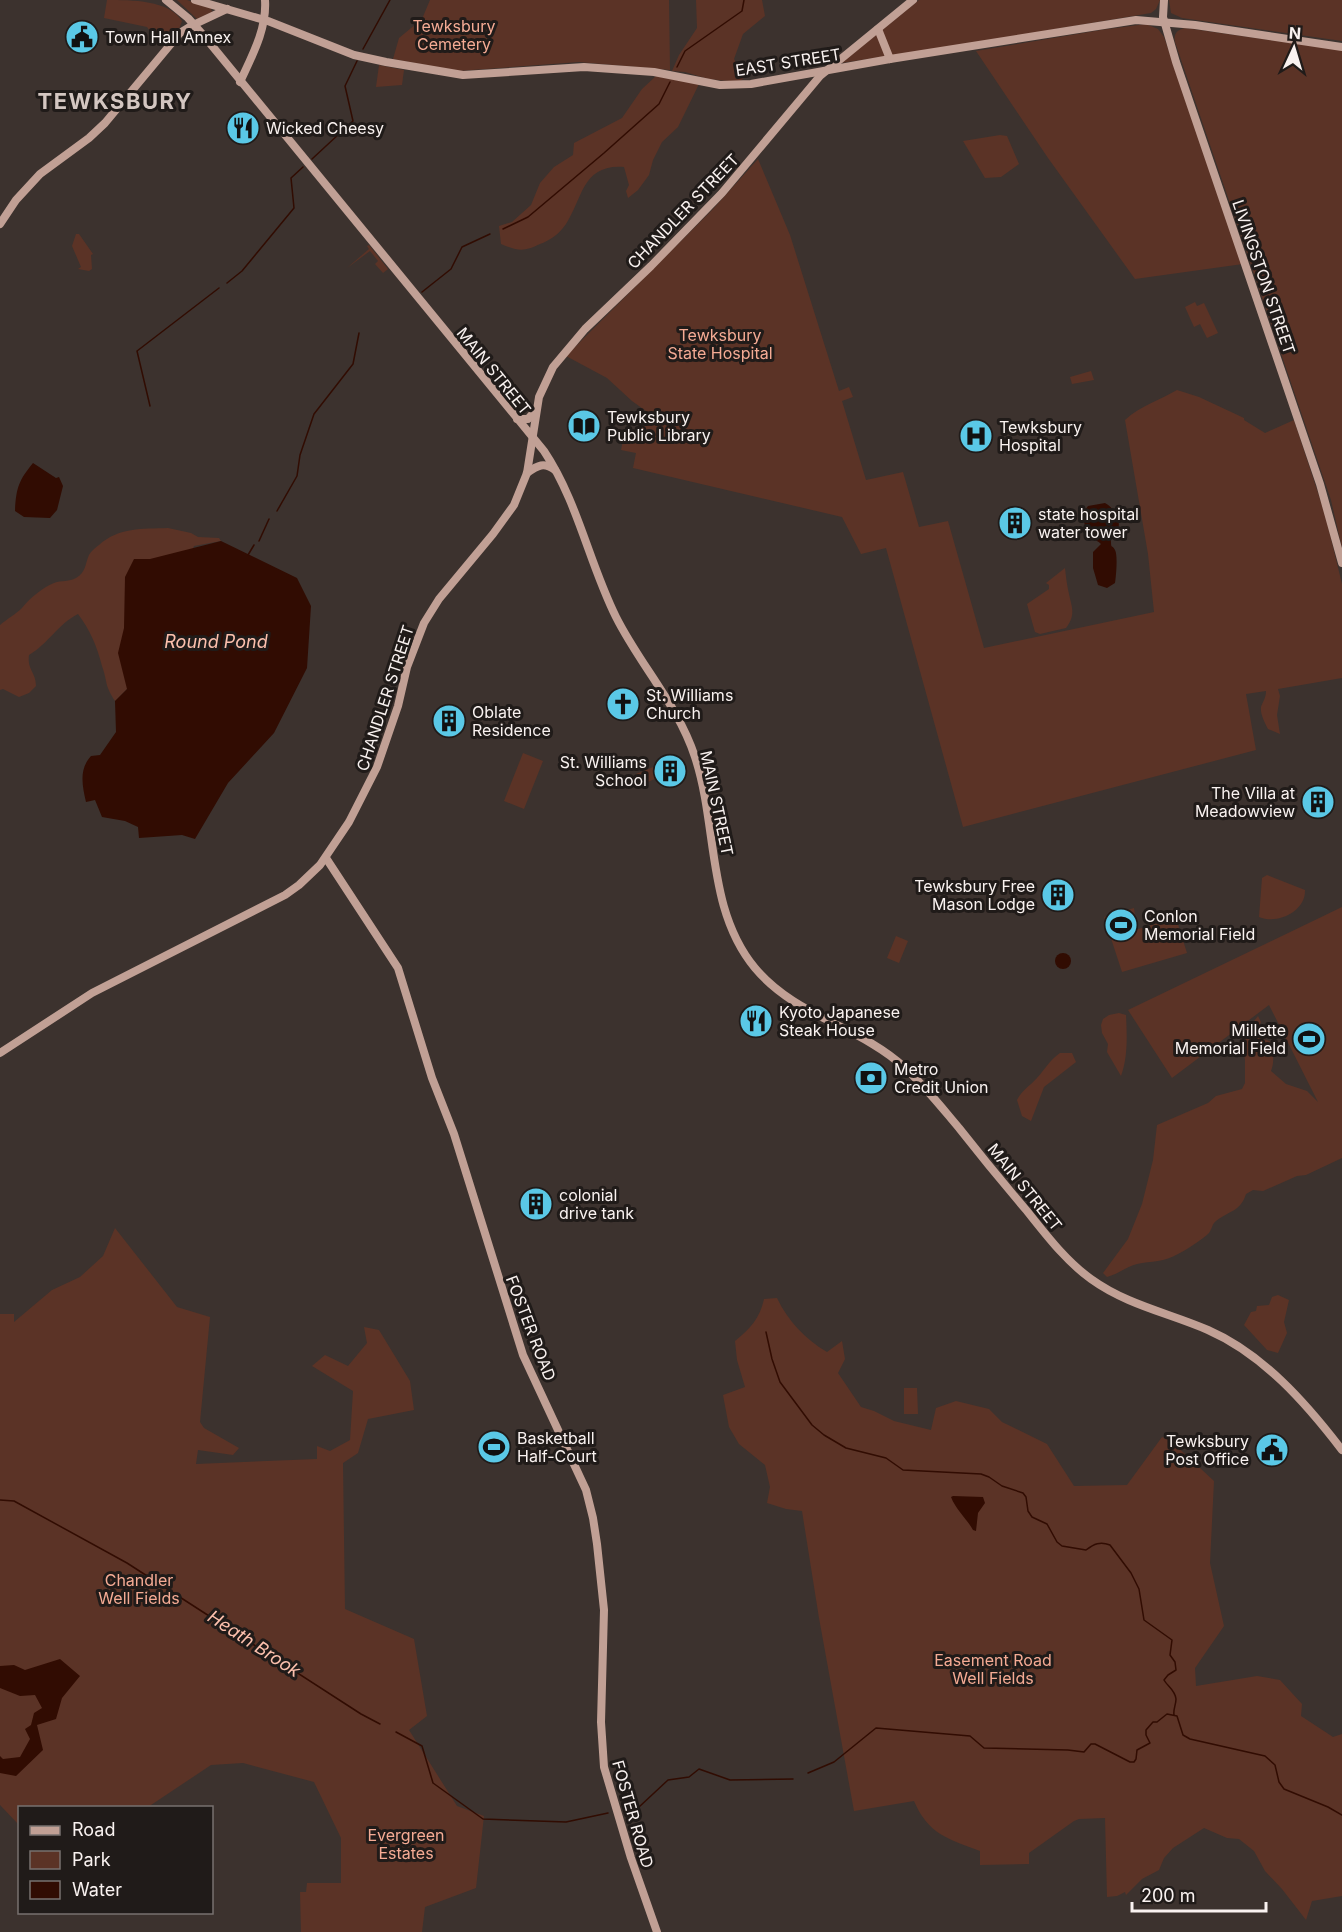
<svg xmlns="http://www.w3.org/2000/svg" width="1342" height="1932" font-family="Inter,sans-serif">
<style>
.green{fill:#5b3326}
.water{fill:#310c02}
.lines{fill:none;stroke-linecap:round;stroke-linejoin:round}
.stream{stroke:#310c02;stroke-width:1.5}
.secondary{stroke:#c1a095;stroke-width:8}
.labels{text-anchor:middle;stroke-width:6;stroke-linejoin:round;paint-order:stroke}
.park-label{font-size:16px;fill:#f5ab94;stroke:#201b19}
.poi-label{font-size:16px;fill:#f9f2f0;stroke:#201b19;text-anchor:start}
.street-label{font-size:16px;fill:#f9f2f0;stroke:#201b19}
.water-label{font-size:18px;font-style:italic;fill:#fcc0ad;stroke:#201b19}
.district-label{font-size:22px;font-weight:bold;letter-spacing:1.5px;fill:#d3c6c1;stroke:#201b19}
</style>
<rect width="100%" height="100%" fill="#3c322e"/>
<!-- green -->
<g class="green">
<path d="M107,0c25,0 62,0 75,21l-3,8 -15,15 -4,1 -13,-18 -43,-9z"/>
<polygon points="177,0 187,0 211,8 212,12 197,19"/>
<polygon points="430,0 669,0 670,70 579,62 458,71 393,59 399,38 422,19"/>
<polygon points="696,0 762,0 765,16 743,34 734,59 744,78 739,82 708,79 685,72 672,71 679,55 697,28"/>
<polygon points="919,0 1160,0 1156,9 1151,13 961,45 841,63"/>
<polygon points="1169,0 1342,0 1342,41 1182,18 1171,13"/>
<polygon points="1146,24 1158,29 1164,37 1243,264 1135,279 1048,158 976,51 1101,30"/>
<path d="M1185,28l157,22v498l-11,-48 -156,-458c-2,-8 3,-13 10,-14z"/>
<polygon points="379,65 404,70 402,85 376,87"/>
<path d="M656,76l43,8 -21,43 -16,15 -9,18 -4,15 -11,15 -10,8 -2,-7 3,-6 -5,-18c-42,-3 -41,31 -58,57 -7,10 -15,16 -26,20 -16,8 -22,7 -39,0l-2,-18 13,-4 19,-17 9,-22 14,-16 19,-12 1,-12 48,-25 20,-29z"/>
<polygon points="1000,135 1007,136 1019,164 1001,177 985,178 963,141"/>
<path d="M758,159l32,76 49,156 10,-4 4,10 -11,4 24,79 37,-8 16,55 29,-6 36,127 170,-36 -6,-58 -23,-134c15,-14 35,-20 52,-30l22,7 45,21v2l21,13 29,-13 31,94 17,70v94l-64,11 2,7 -3,19 3,19 -12,-5c-3,-6 -8,-15 -7,-22 2,-6 5,-9 5,-16l-20,3 10,56 -293,77 -77,-279 -25,6 -19,-37 -209,-49 3,-15 -15,-3 4,-20 16,3 5,-22 -14,-10 -25,-23 -41,-22 147,-147z"/>
<polygon points="76,234 79,234 93,254 91,255 92,269 89,271 78,269 81,267 72,246"/>
<polygon points="369,245 388,269 383,273 375,264 378,261 370,251 347,268 369,249 367,246"/>
<polygon points="1195,302 1197,306 1204,303 1218,333 1207,338 1200,324 1194,327 1185,307"/>
<polygon points="1091,371 1094,380 1072,384 1070,377"/>
<path d="M168,528l23,5 7,4 21,1 2,3 -27,5 -67,143 -12,12c-11,-17 -7,-18 -13,-35 -5,-20 -12,-36 -24,-52 -20,10 -30,30 -49,41 -2,15 7,17 7,31l-7,7 -10,4 -16,-8 -3,1v-65c7,-6 16,-11 22,-17 8,-10 20,-20 32,-25 8,-3 15,-1 22,-5 10,-6 9,-14 13,-23 2,-4 6,-7 10,-10 20,-18 43,-16 69,-17z"/>
<path d="M1065,568c1,9 2,18 4,26 3,14 7,21 -3,34l-26,6 -5,-2 -8,-28 22,-15v-4l-3,-2z"/>
<polygon points="523,753 543,761 524,809 504,801"/>
<polygon points="653,767 657,778 641,785 636,774"/>
<path d="M1267,875l38,15c1,21 -27,35 -46,27l3,-39z"/>
<path d="M1342,907v251l-36,17 -9,1 -34,15 -10,-1 -7,4c-6,18 -16,16 -30,27 -4,3 -4,8 -7,12 -6,6 -23,17 -31,21 -13,8 -27,7 -41,10 -11,3 -19,10 -30,13l-4,-4 25,-34 14,-35 11,-44 4,-35 51,-22 8,-7 26,-7 3,-6v-23l-4,-22 17,-22 3,6 -4,10 2,6 11,3c3,10 5,20 1,30l15,13 21,7 11,11 -49,-97 -97,73 -44,-68z"/>
<polygon points="1134,908 1136,923 1135,930 1176,918 1187,953 1122,972 1104,917"/>
<polygon points="896,936 908,941 899,963 887,958"/>
<path d="M1119,1013l7,2c1,20 2,42 -5,61l-14,-24 1,-8 -6,-11 -1,-8 2,-6 6,-4z"/>
<path d="M1060,1053h12l4,9 -32,25 -13,34 -9,-5 -5,-16c5,-10 13,-14 20,-22 8,-9 13,-18 23,-25z"/>
<polygon points="115,1228 177,1307 210,1317 200,1422 204,1428 239,1448 233,1455 198,1450 196,1464 317,1459 317,1446 330,1451 350,1440 353,1391 312,1366 325,1355 348,1366 367,1343 364,1327 379,1330 410,1381 414,1410 368,1419 358,1453 343,1463 345,1609 414,1639 427,1716 409,1730 457,1806 484,1816 476,1888 425,1907 422,1932 301,1932 300,1892 306,1892 307,1883 341,1883 341,1838 314,1782 243,1763 211,1765 148,1807 20,1808 19,1825 0,1805 0,1314 14,1314 14,1322 52,1290 80,1277 103,1256"/>
<polygon points="1278,1295 1289,1300 1284,1322 1287,1333 1278,1353 1267,1350 1244,1325 1251,1312 1256,1311 1257,1306 1269,1305 1272,1297"/>
<path d="M777,1298c11,23 28,41 50,54l15,-11 3,18 -7,14 23,34 13,4 20,10 37,9 5,-22 20,-7 33,8 13,13 45,22 27,42 53,-1 35,-48 9,4 43,40 -4,82 14,63 -29,42 1,18 61,-10 23,4 22,24 -1,12 32,21 9,-3v162l-30,5 -6,19 -24,-31 -17,-18 -11,-20 -15,-12 -12,-1 -23,-10 -31,20 -9,10 -5,12 -17,9 -16,16 -1,-3 -8,4 -10,1 -2,-79 -26,1 -5,2 -45,32v11l-49,1v-14c-32,-12 -52,-17 -66,-50l-60,10 -35,-193 -17,-107 -16,-2 -19,-6 3,-16 -5,-22 -26,-21 -10,-17 -6,-32 22,-8 -8,-27 -2,-19c15,-12 25,-23 29,-42z"/>
<polygon points="917,1388 918,1414 904,1414 904,1388"/>
</g>
<!-- water -->
<g class="water">
<path d="M33,463l23,15 3,-1 4,9 -6,24 -7,8 -26,-1 -9,-6c1,-23 4,-31 18,-48z"/>
<path d="M1105,503c8,4 18,18 12,28 -2,4 -7,5 -6,11 0,7 1,2 4,8 3,5 1,27 0,33l-8,5 -9,-3 -5,-17v-16l8,-8c-3,-3 -6,-4 -9,-6 -7,-4 -8,-17 -9,-25l5,-7z"/>
<path d="M221,541l76,37 14,28 -4,62 -33,65 -46,50 -33,56 -13,-4 -43,3 -1,-11 -13,-6 -23,-4 -7,-17 -9,2c-4,-17 -7,-33 5,-46l9,-1 16,-23 -1,-31 12,-12 -9,-36 6,-25 1,-51 9,-18h16z"/>
<circle cx="1063" cy="961" r="8"/>
<path d="M953,1496l30,1 2,6 -7,10 -2,18 -3,-1c-6,-11 -17,-20 -22,-33z"/>
<polygon points="60,1659 80,1676 62,1698 56,1719 37,1725 43,1750 16,1776 0,1773 0,1756 3,1759 20,1757 30,1739 25,1729 31,1725 34,1713 42,1708 35,1695 20,1696 0,1688 0,1666 14,1665 25,1670"/>
</g>
<g class="lines">
<!-- stream -->
<g class="stream">
<polyline points="363,49 390,0"/>
<polyline points="677,67 685,51 742,11 744,0"/>
<polyline points="312,159 353,121 345,86 357,61"/>
<polyline points="503,229 528,217 604,153 659,104 670,82"/>
<polyline points="227,283 242,271 294,208 291,178 303,167"/>
<polyline points="422,292 451,269 462,247 490,234"/>
<polyline points="150,406 137,351 219,288"/>
<polyline points="277,511 297,476 300,455 314,414 353,364 359,333"/>
<polyline points="259,541 269,519"/>
<polyline points="248,555 254,545"/>
<path d="M766,1332l6,27 8,23 32,43 12,10 22,13 40,10 17,12 78,4 8,3 13,9 21,7 3,4 2,14 4,6 15,7 10,18 5,4 24,4c8,-6 14,-9 24,-5l21,28 8,16 5,31 28,20 -2,15 5,7 1,8 -8,5 -4,5c4,7 11,10 12,19 0,6 -3,10 -2,16"/>
<polyline points="0,1500 14,1501 127,1563 361,1714 380,1724"/>
<polyline points="396,1732 422,1746 433,1783 483,1819 566,1822 608,1813"/>
<polyline points="808,1773 834,1762 876,1728 970,1736 984,1748 1068,1750 1084,1752 1091,1744 1095,1744 1130,1762 1134,1762 1136,1759 1137,1750 1150,1743 1146,1735 1146,1730 1153,1722 1157,1722 1167,1714 1177,1716 1183,1735 1190,1739 1265,1756 1275,1765 1279,1782 1284,1789 1328,1807 1342,1815"/>
<polyline points="626,1810 639,1807 668,1780 689,1777 699,1769 730,1780 793,1779"/>
</g>
<!-- secondary -->
<g class="secondary">
<path d="M166,0l22,18 16,18 340,415c34,51 45,112 72,166 24,48 62,88 79,140 23,69 11,152 60,211 41,49 105,58 150,100 20,18 37,40 54,60 22,28 45,56 68,83 20,25 39,50 64,68 36,26 78,34 117,51 55,24 98,73 134,120"/>
<polyline points="195,0 268,21 354,55 386,62 463,75 584,67 654,72 720,85 751,84 890,59 1136,20 1195,25 1342,47"/>
<polyline points="1164,0 1163,17 1176,62 1320,484 1342,563"/>
<polyline points="878,29 890,59"/>
<path d="M240,82c12,-26 27,-53 25,-82"/>
<polyline points="0,224 16,200 40,174 89,138 105,123 180,33 193,25 227,9"/>
<polyline points="517,419 528,419 536,410"/>
<path d="M527,473c11,-8 17,-11 28,-3"/>
<polyline points="326,858 398,968 432,1078 454,1134 523,1355 586,1490 593,1518 597,1544 604,1610 601,1722 604,1767 631,1858 657,1932"/>
<polyline points="0,1053 92,993 285,895 299,885 320,865 349,822 377,767 398,706 407,667 424,623 439,599 493,534 514,505 527,473 539,397 553,367 585,329 651,266 722,193 820,76 913,0"/>
</g>
</g>
<!-- icons -->
<defs>
<g id="civic-disc" transform="scale(1.725)"><circle r="9.5" fill="#5ac8e6" stroke="#201b19"/><path d="M-.6-6.5H3V-4.5H.6V-3L4-1V1h2V6H-6V1h2V-1L-.6-3ZM-1.2 2.5V6h2.4V2.5Z" fill="#111"/></g>
<g id="restaurant-disc" transform="scale(1.725)"><circle r="9.5" fill="#5ac8e6" stroke="#201b19"/><path d="M-5-6h1v4h1v-4h1v4h1v-4h1v5L-1.5 .5V6h-2V.5L-5-1ZM5-6V6H3V1.5H1.5Q1.5-4 5-6Z" fill="#111"/></g>
<g id="library-disc" transform="scale(1.725)"><circle r="9.5" fill="#5ac8e6" stroke="#201b19"/><path d="M-6-4Q-3-5.5-.7-3.5V5Q-3 3-6 4ZM6-4Q3-5.5 .7-3.5V5Q3 3 6 4Z" fill="#111"/></g>
<g id="hospital-disc" transform="scale(1.725)"><circle r="9.5" fill="#5ac8e6" stroke="#201b19"/><path d="M-5-5h3v3.5h4V-5h3V5h-3V1.5h-4V5h-3Z" fill="#111"/></g>
<g id="building-disc" transform="scale(1.725)"><circle r="9.5" fill="#5ac8e6" stroke="#201b19"/><path d="M-4-6H4V6H1V3H-1V6H-4ZM-2.5-4.3h1.7v1.8h-1.7ZM.8-4.3h1.7v1.8H.8ZM-2.5-1h1.7V.8h-1.7ZM.8-1h1.7V.8H.8Z" fill="#111"/></g>
<g id="church-disc" transform="scale(1.725)"><circle r="9.5" fill="#5ac8e6" stroke="#201b19"/><path d="M-1.2-6h2.4v3.5h3.3v2.4h-3.3V6h-2.4V-.1h-3.3v-2.4h3.3Z" fill="#111"/></g>
<g id="stadium-disc" transform="scale(1.725)"><circle r="9.5" fill="#5ac8e6" stroke="#201b19"/><path d="M0-5a6.5 5 0 1 0 0 10a6.5 5 0 1 0 0-10ZM-3.5-1.8h7v3.6h-7Z" fill="#111"/></g>
<g id="bank-disc" transform="scale(1.725)"><circle r="9.5" fill="#5ac8e6" stroke="#201b19"/><path d="M-6-4H6V4H-6ZM0-2.3a2.3 2.3 0 1 0 0 4.6a2.3 2.3 0 1 0 0-4.6Z" fill="#111"/></g>
</defs>
<g fill-rule="evenodd">
<use href="#civic-disc" x="82" y="37"/>
<use href="#restaurant-disc" x="243" y="128"/>
<use href="#library-disc" x="584" y="426"/>
<use href="#hospital-disc" x="976" y="436"/>
<use href="#building-disc" x="1015" y="523"/>
<use href="#church-disc" x="623" y="704"/>
<use href="#building-disc" x="449" y="721"/>
<use href="#building-disc" x="670" y="771"/>
<use href="#building-disc" x="1318" y="802"/>
<use href="#building-disc" x="1058" y="895"/>
<use href="#stadium-disc" x="1121" y="925"/>
<use href="#restaurant-disc" x="756" y="1021"/>
<use href="#stadium-disc" x="1309" y="1039"/>
<use href="#bank-disc" x="871" y="1078"/>
<use href="#building-disc" x="536" y="1204"/>
<use href="#stadium-disc" x="494" y="1447"/>
<use href="#civic-disc" x="1272" y="1450"/>
</g>
<g class="labels">
<!-- park labels -->
<g class="park-label">
<text x="454" y="32">Tewksbury<tspan x="454" dy="18">Cemetery</tspan></text>
<text x="720" y="341">Tewksbury<tspan x="720" dy="18">State Hospital</tspan></text>
<text x="139" y="1586">Chandler<tspan x="139" dy="18">Well Fields</tspan></text>
<text x="993" y="1666">Easement Road<tspan x="993" dy="18">Well Fields</tspan></text>
<text x="406" y="1841">Evergreen<tspan x="406" dy="18">Estates</tspan></text>
</g>
<!-- poi labels -->
<g class="poi-label">
<text x="105" y="43">Town Hall Annex</text>
<text x="266" y="134">Wicked Cheesy</text>
<text x="607" y="423">Tewksbury<tspan x="607" dy="18">Public Library</tspan></text>
<text x="999" y="433">Tewksbury<tspan x="999" dy="18">Hospital</tspan></text>
<text x="1038" y="520">state hospital<tspan x="1038" dy="18">water tower</tspan></text>
<text x="646" y="701">St. Williams<tspan x="646" dy="18">Church</tspan></text>
<text x="472" y="718">Oblate<tspan x="472" dy="18">Residence</tspan></text>
<text x="647" y="768" text-anchor="end">St. Williams<tspan x="647" dy="18">School</tspan></text>
<text x="1295" y="799" text-anchor="end">The Villa at<tspan x="1295" dy="18">Meadowview</tspan></text>
<text x="1035" y="892" text-anchor="end">Tewksbury Free<tspan x="1035" dy="18">Mason Lodge</tspan></text>
<text x="1144" y="922">Conlon<tspan x="1144" dy="18">Memorial Field</tspan></text>
<text x="779" y="1018">Kyoto Japanese<tspan x="779" dy="18">Steak House</tspan></text>
<text x="1286" y="1036" text-anchor="end">Millette<tspan x="1286" dy="18">Memorial Field</tspan></text>
<text x="894" y="1075">Metro<tspan x="894" dy="18">Credit Union</tspan></text>
<text x="559" y="1201">colonial<tspan x="559" dy="18">drive tank</tspan></text>
<text x="517" y="1444">Basketball<tspan x="517" dy="18">Half-Court</tspan></text>
<text x="1249" y="1447" text-anchor="end">Tewksbury<tspan x="1249" dy="18">Post Office</tspan></text>
</g>
<!-- street labels -->
<g class="street-label">
<text transform="translate(788 62) rotate(-9)" y="6">EAST STREET</text>
<text transform="translate(683 211) rotate(-46)" y="6">CHANDLER STREET</text>
<text transform="translate(1264 277) rotate(71)" y="6">LIVINGSTON STREET</text>
<text transform="translate(494 371) rotate(51)" y="6">MAIN STREET</text>
<text transform="translate(385 698) rotate(-72)" y="6">CHANDLER STREET</text>
<text transform="translate(717 803) rotate(78)" y="6">MAIN STREET</text>
<text transform="translate(1025 1187) rotate(51)" y="6">MAIN STREET</text>
<text transform="translate(531 1328) rotate(69)" y="6">FOSTER ROAD</text>
<text transform="translate(633 1814) rotate(74)" y="6">FOSTER ROAD</text>
</g>
<!-- water labels -->
<g class="water-label">
<text x="216" y="648">Round Pond</text>
<text transform="translate(254 1644) rotate(33)" y="6">Heath Brook</text>
</g>
<!-- district labels -->
<g class="district-label">
<text x="115" y="109">TEWKSBURY</text>
</g>
</g>
<!-- legend -->
<rect x="18" y="1806" width="195" height="108" fill="#201b19" stroke="#77716f" stroke-width="1.5"/>
<rect x="30" y="1826" width="30" height="9" fill="#c1a095" stroke="#77716f" stroke-width="1.5"/>
<text x="72" y="1836" font-size="18" fill="#f9f2f0">Road</text>
<rect x="30" y="1851" width="30" height="18" fill="#5b3326" stroke="#77716f" stroke-width="1.5"/>
<text x="72" y="1866" font-size="18" fill="#f9f2f0">Park</text>
<rect x="30" y="1881" width="30" height="18" fill="#310c02" stroke="#77716f" stroke-width="1.5"/>
<text x="72" y="1896" font-size="18" fill="#f9f2f0">Water</text>
<!-- north arrow -->
<g transform="translate(1294 48) rotate(4)" stroke="#201b19" stroke-width="4.5" paint-order="stroke">
<path d="M0-4.5L10 22L0 15L-10 22Z" fill="#f9f2f0"/>
<text y="-9" font-size="16" font-weight="bold" text-anchor="middle" fill="#f9f2f0">N</text>
</g>
<!-- scale -->
<path d="M1132 1902v9h134v-9" fill="none" stroke="#f9f2f0" stroke-width="3"/>
<text x="1141" y="1902" font-size="18" fill="#f9f2f0" stroke="#201b19" stroke-width="4.5" paint-order="stroke">200 m</text>
</svg>
